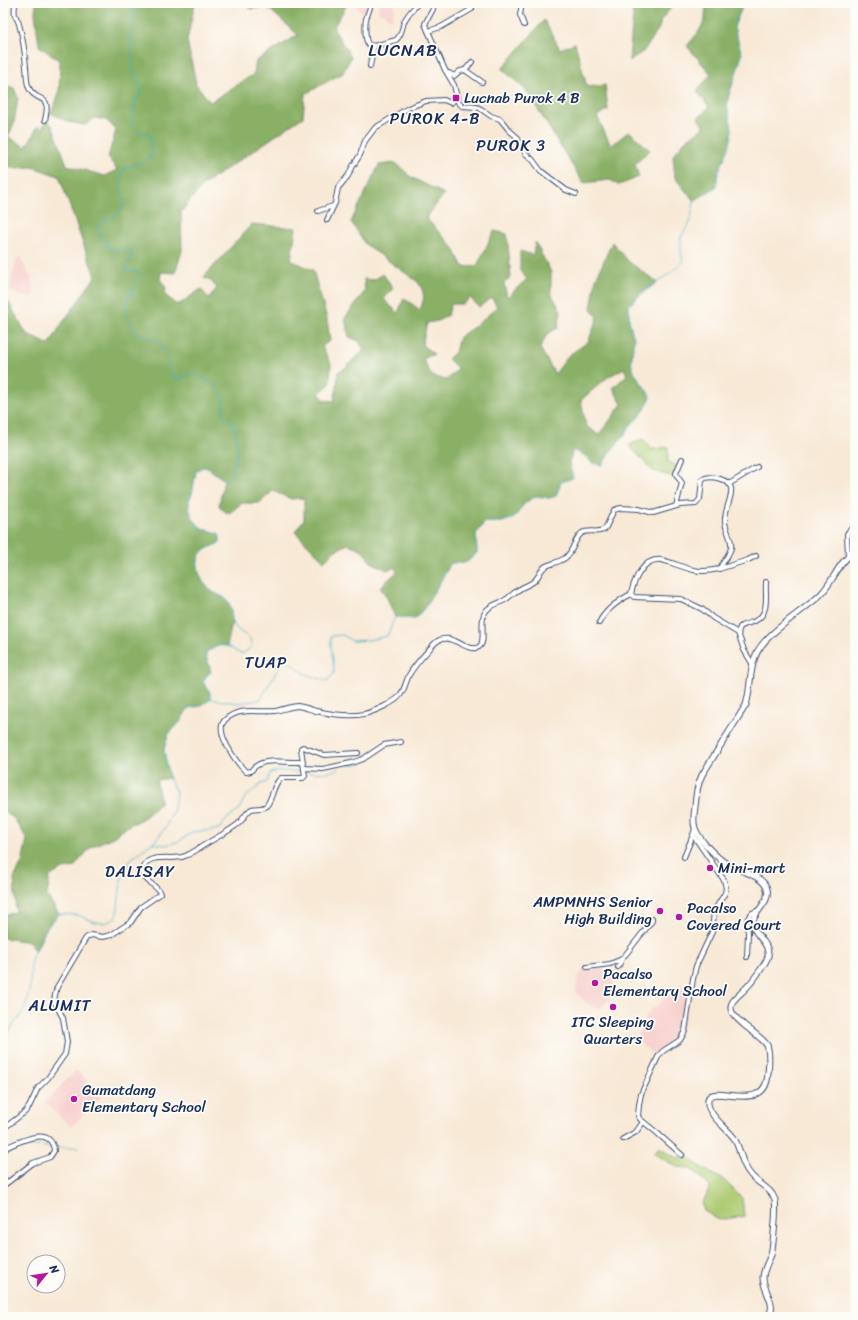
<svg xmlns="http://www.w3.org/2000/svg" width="858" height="1320" font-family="Sriracha,sans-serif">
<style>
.built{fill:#f7d0ce}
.green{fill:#aecc74;stroke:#647e69}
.forest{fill:#8ab066;stroke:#527062;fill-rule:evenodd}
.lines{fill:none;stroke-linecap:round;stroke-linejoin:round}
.stream{stroke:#43afc1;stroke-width:1}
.minor-casing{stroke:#3c4b70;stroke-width:6}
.major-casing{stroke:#3c4b70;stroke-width:7}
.minor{stroke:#fff;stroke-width:4}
.major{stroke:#fff;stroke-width:5}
.poi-dot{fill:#b5179e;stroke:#fdfcf7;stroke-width:1.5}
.labels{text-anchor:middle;stroke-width:3.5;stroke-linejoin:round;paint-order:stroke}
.poi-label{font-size:15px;fill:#1b2f5e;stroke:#fdfcf7;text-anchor:start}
.neighbourhood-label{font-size:16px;letter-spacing:1px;fill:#1b2f5e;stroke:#fdfcf7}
.quarter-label{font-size:17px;letter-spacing:1px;fill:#1b2f5e;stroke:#fdfcf7}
</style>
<rect width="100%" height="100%" fill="#fdfcf7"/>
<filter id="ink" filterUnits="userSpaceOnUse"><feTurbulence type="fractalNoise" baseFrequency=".025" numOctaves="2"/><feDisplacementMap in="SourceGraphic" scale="8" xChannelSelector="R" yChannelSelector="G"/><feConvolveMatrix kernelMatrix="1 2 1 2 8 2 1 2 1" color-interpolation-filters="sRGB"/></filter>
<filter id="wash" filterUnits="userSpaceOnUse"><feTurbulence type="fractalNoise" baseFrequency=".012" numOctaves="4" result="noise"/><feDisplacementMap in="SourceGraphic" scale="16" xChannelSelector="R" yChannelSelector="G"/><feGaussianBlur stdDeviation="0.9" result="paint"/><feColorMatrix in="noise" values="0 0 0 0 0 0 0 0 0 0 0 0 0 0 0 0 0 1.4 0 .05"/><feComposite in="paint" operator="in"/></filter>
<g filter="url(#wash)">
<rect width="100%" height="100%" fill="#f8e9d6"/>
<!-- built -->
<g class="built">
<polygon points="353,3 370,3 366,16 352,4"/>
<polygon points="379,3 395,3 392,19 378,11"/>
<polygon points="17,257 21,257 27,272 31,277 32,284 34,287 33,297 24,297 9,290"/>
<polygon points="587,968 603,969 613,977 614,993 606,1003 598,1010 585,1002 576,992 578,976"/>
<polygon points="679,985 690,991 684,1024 679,1036 672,1044 654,1055 637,1040 644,1019 651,1010 660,1003 673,988"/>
<polygon points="76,1070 102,1096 71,1127 45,1102"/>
</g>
<!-- green -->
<g class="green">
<polygon points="643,439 653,449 668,447 668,462 677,466 674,477 653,471 629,445"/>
<polygon points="659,1147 677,1158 687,1154 693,1162 707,1171 724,1180 742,1198 744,1216 719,1220 704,1211 702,1205 710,1187 691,1168 677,1167 654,1153"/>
</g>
<!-- forest -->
<g class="forest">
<path d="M36,3h159l-8,37 9,44 14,18 44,-28 2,-13 42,-26 -31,-28 -17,2 -5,-6h103l-15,25 18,29 -8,16 -38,21 -2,23 -100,68 -22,27 1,39 -7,22 -14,-1 -1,7 6,9 -1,7 13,10 23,-16 8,10 8,-11 -8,-9 -6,-1 49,-54 44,4 -5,32 22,10 14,49 3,22 -8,5 9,18 -1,20 -11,9 5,7 10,1 3,-14 1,-15 6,-3 7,-7 13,-12 -5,-9 -10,-4 -4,-19 20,-27 -1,-12 10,1 9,-6 10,14 -9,11 14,14 6,-15 16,12c5,-12 5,-17 -2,-28l-53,-38 -14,-22 28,-57 17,-2 15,14 33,17 -18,24 27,29 10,20 14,-1 17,-35 13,3 4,43 -7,6 3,14 20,-18 -7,-8v-20l13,4 2,-13 16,30v21l10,18 -3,17 -11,6 -7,14 15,26 14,-19 19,-13 10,-25 -7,-8 5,-30 16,-37 17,20 28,20 -16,11 -12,12v15l5,19 -3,24 3,9 17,25 -7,14 -14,15 -4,7 -16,19 -8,13 -10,-2 -8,-8 -11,-5 -4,13 4,15 -12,4 -5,14 -7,2 -14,-2 -11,8 -10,14 -12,4h-17l-9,12 1,19 -10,9 -16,1 -25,43 -11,13 -20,-2 -8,-19 -7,-11 17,-15 -2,-5 -8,3 -16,-8 -10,-13 -13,-5 -14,7 -10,10 -29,-29 9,-13v-21l-13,1 -18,-8 -14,12h-17l-14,11 -9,-8 5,-26 -16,-12 -6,-1 -6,4 -4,23 -3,6v8l3,9 6,8 5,4 15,4 2,4v5c-5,5 -14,5 -19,11 -3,4 -4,9 -3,14 1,11 8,22 19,27 3,2 8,3 10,6 9,13 3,33 0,46l-7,-1 -14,7v4l5,16 -4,3 -4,7 6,8 2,9 -11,7 -12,2 -8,14 -12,13 -4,15 5,28 -12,2c-1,9 4,15 3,23l-14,13 -9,6 -6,2 -18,13 -22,10 -17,20 -11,2 -13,7 -3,20 12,18 -12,13 -12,25 -5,-10 -27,-4v-22l13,-4 -2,-34 8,-15 5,-24 -12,-19 -12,-11v-236l6,-11 -6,-11v-256l2,1 21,37 23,12 12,-20 34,-48 -36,-101 -27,-9 -29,2v-85l11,4 4,10 -4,25 -6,14 18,10 12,-21 4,2 5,-9 6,8 14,38 37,11 13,-6 -9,-13 8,-27 -10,-10 -12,-2 -9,7 -17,-3 -17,-9 8,-19 1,-33 -21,-15 -4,-33zM470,298l9,9 13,-9 5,9 -19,17 -19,13 -4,15 -7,7 10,10 -12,11 -14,-4 -9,-17 11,-5 -12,-9 5,-22 11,-2 10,-6 3,-11h12zM624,368l3,7 -14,13 9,16 -23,31 -13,-9 -5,-26 27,-23z"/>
<polygon points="630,3 675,3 661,20 659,28 644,51 629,61 633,15"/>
<polygon points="706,3 739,3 742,7 734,27 742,55 729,95 727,106 732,128 731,140 725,157 718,173 716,187 694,201 675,178 673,156 685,141 704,127 698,118 709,107 697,91 711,74 687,46 698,33 705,20"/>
<polygon points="544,20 560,49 575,43 587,87 605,85 608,110 597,116 611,146 629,131 650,150 635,164 639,177 619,185 610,180 583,183 526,90 502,69"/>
</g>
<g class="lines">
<!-- stream -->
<g class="stream">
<path d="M135,3c-1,16 -6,31 -4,48 1,7 4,11 1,18l3,7 5,5 1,14 -6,4 1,7c-5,7 -8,21 3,26 5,1 8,1 12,4l1,21 -18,9 -10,2c-3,7 -3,15 -3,22 1,7 5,12 1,19 -6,9 -20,10 -25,19 4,8 10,22 21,23 3,0 7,-2 9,-3l5,4v6l-7,8 2,5 12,1 1,5 -6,7 -2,10h-3c-4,18 -4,30 13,41 4,3 11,3 14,5 12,9 11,25 16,37l7,2 12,-5h5l19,11 8,11 1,11 -2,4 2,6 7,3 3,5 3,15v15l-4,11v6l-5,7 -4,1 -16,-12 -6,-1 -6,4 -4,23 -3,6v8l3,9 6,8 5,4 15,4 2,4v5c-5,5 -14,5 -19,11 -3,4 -4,9 -3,14 1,11 8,22 19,27 3,2 8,3 10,6 7,9 2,20 10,29 7,8 15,5 14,18l-8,7c-4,-1 -6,-2 -9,-4 -9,-7 -19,-5 -28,2v4l5,16 -4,3 -4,7 6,8 2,8"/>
<polyline points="349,765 363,763"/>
<path d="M307,772c10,1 23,2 31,-4"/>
<polyline points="152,843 166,845 180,841 192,832 214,830 220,828 227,819 239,810 244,799 261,784 267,782 270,773 279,771 302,772"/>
<path d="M3,1050c3,-6 4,-12 6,-18 5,-10 14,-17 17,-28 1,-6 3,-12 4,-18 1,-8 0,-16 1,-25 4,-17 16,-35 28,-47l18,1 18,7 11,1 11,-7 4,-36 10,-21 25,-19 10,-13 8,-18 2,-17 -7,-14 -5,-28 4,-15 12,-13 8,-14 12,-2 11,-7 27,4 22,-3c8,-13 14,-26 23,-38h7c11,12 21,14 37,19l7,-8c0,-13 -4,-24 -3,-37l12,-1 9,6 17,-1 18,-4 8,-19 20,2 11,-13 25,-43 16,-1 10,-9 -1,-19 9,-12h17l12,-4 10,-14 11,-8 14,2 7,-2 5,-14 12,-4 -4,-15 4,-13 11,5 8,8 10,2 8,-13 16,-19 4,-7 14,-15 7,-14 -17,-25 -3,-9 3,-24 -5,-19v-15c17,-16 37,-27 54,-43l-2,-11v-14l9,-14 4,-22 22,-14 2,-14 7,-16 6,-17 1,-12 -5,-22 2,-11 13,-40 -8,-28 8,-20 -3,-4"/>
<polyline points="3,1080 5,1088 3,1103"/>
<polyline points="54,1148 79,1147"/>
<path d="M3,1161c3,-3 5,-8 9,-10 10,-8 27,-4 39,-4"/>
</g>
</g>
</g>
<g filter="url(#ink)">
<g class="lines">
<!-- minor casing -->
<g class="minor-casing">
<g id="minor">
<path d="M15,3c0,4 -1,9 0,12 1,3 3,5 4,9 4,14 6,29 7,43 1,7 0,15 3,21 7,16 23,3 16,32"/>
<path d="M371,3c-1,6 -3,10 -5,16 -1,5 -1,21 2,25l6,2 22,-6c6,-5 6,-12 8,-18 3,-8 9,-12 14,-19"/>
<polyline points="432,3 433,9 425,24 445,70 454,85 458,102 462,106 477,107 481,109 491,116 500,119 509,130 517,137 525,153 532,159 541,171 566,190 576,194"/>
<polyline points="522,3 520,15 524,25"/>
<polyline points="428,31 441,27 472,9"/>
<polyline points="370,66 374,46"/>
<polyline points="465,70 472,62"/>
<polyline points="449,73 454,76 460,71 465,70 482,82"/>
<polyline points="318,211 333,206"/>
<polyline points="327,220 335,203 338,188 348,176 353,166 360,155 365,141 375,128 408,108 426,101 444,100 451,103 456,98"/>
<polyline points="729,484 757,467"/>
<polyline points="676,506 682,483 677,476 676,473 682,459"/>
<polyline points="848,556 847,534 849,531 855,525"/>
<polyline points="719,569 748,560 756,556"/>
<path d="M599,623c6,-13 19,-22 32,-29"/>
<path d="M738,633l2,-6c4,-3 10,-4 15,-6 15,-7 10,-26 11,-39"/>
<polyline points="303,763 301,748 303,747 324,755 358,753"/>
<polyline points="304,768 323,769 351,763 363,759 384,745 401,742"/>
<polyline points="684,857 693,835"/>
<polyline points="747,957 748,933 747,924 748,918 752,913 759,910"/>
<polyline points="587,967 610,964 622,959"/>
<polyline points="618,967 622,959 652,921 652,919"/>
<path d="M3,1129l22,-17 4,-5 9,-19 10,-10 17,-24 2,-12 -4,-24 -9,-17 1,-6 2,-8 29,-49 5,-3 12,2 8,-2 20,-13 10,-15 19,-13c-1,-10 -24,-13 -15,-29 6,-12 29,-4 40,-9 8,-3 14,-8 21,-12 11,-7 22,-12 32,-20 5,-4 7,-10 12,-14 5,-4 12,1 17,-5 6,-8 6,-21 14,-27h22l2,-2 -2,-13 -4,-1c-16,1 -38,-6 -48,9l-5,1c-9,-9 -33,-41 -21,-52 15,-14 33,-7 50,-9 7,-1 16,-5 23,-5 6,1 12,3 18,5 14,3 33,6 48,3 9,-2 33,-12 37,-20 4,-6 5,-13 8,-19 6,-11 17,-22 25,-31 15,-16 32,10 45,3 9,-6 -3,-30 10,-39 5,-4 11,-5 16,-8 5,-3 9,-8 15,-11 4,-3 9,-4 13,-7 6,-4 7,-13 13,-16 7,-3 13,-4 19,-8 9,-6 9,-20 17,-25 8,-4 16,1 23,-4l9,-19 7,-2 18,1 14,4 27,-8 16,-1 4,-5 2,-19c7,-6 27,-1 29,8 2,8 -7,23 -6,33 0,9 8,18 6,27 -2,7 -8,15 -12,21 -9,2 -17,3 -25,1 -11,-2 -22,-8 -33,-10 -18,-2 -27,20 -30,34l3,3 47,2 21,10 11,9 25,15 6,17 9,15"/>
<polyline points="623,1139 636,1132 643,1122"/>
<polyline points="3,1145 7,1147 3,1153"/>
<polyline points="682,1155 656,1132 640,1119 638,1116 639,1105 641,1094 659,1055 663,1051 680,1040 685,1031 693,979 696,966 712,932 714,911 725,893 726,888 724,880 693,835 695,829"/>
<path d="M3,1186l30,-23 17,-6 4,-6c-2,-26 -33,-10 -47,-4"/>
</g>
</g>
<!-- major casing -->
<g class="major-casing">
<path id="major" d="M767,1317c12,-11 -4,-26 -4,-39 0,-8 5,-16 8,-23 2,-10 6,-45 4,-55 -4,-13 -18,-16 -25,-26 -9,-10 -9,-24 -16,-36 -7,-10 -24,-21 -26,-34 -4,-27 58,16 60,-31 1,-9 2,-19 -1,-28 -8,-11 -29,-21 -35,-33 -5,-10 8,-17 14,-24 6,-6 20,-24 22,-32 2,-15 -18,-23 -15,-35 3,-12 17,-18 14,-32 -3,-13 -29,-19 -40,-25 -11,-7 -28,-24 -32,-36 -2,-6 -1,-15 0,-21 1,-12 2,-22 7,-32l44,-70c5,-16 3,-33 9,-48 8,-23 46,-44 64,-61 15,-14 18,-33 36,-45"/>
</g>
<!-- minor -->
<use href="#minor" class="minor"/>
<!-- major -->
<use href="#major" class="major"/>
</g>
</g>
<!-- markers -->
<g class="poi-dot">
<rect x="452" y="94" width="8" height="8" rx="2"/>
<circle cx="710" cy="868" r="4"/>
<circle cx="660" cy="911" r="4"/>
<circle cx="679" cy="917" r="4"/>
<circle cx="595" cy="983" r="4"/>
<circle cx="613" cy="1007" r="4"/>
<circle cx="74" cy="1099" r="4"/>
</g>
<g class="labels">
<!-- poi labels -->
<g class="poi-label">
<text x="464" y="103">Lucnab Purok 4 B</text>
<text x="718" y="873">Mini-mart</text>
<text x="652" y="907" text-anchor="end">AMPMNHS Senior<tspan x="652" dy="17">High Building</tspan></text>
<text x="687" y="913">Pacalso<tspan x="687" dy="17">Covered Court</tspan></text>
<text x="603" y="979">Pacalso<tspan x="603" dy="17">Elementary School</tspan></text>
<text x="613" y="1027" text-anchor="middle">ITC Sleeping<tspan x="613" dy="17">Quarters</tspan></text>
<text x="82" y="1095">Gumatdang<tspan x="82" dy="17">Elementary School</tspan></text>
</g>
<!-- neighbourhood labels -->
<g class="neighbourhood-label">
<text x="435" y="124">PUROK 4-B</text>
<text x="511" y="151">PUROK 3</text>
<text x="266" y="668">TUAP</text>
<text x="140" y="877">DALISAY</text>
<text x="60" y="1011">ALUMIT</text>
</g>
<!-- quarter labels -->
<g class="quarter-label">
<text x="403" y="56">LUCNAB</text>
</g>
</g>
<!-- margin -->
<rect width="858" height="1320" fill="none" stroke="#fdfcf7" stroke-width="16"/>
<!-- north arrow -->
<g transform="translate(46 1274) rotate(60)"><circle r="19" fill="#fdfcf7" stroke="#a3aaba"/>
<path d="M0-3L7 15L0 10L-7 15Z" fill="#b5179e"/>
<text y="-6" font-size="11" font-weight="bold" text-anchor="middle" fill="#1b2f5e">N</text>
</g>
</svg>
